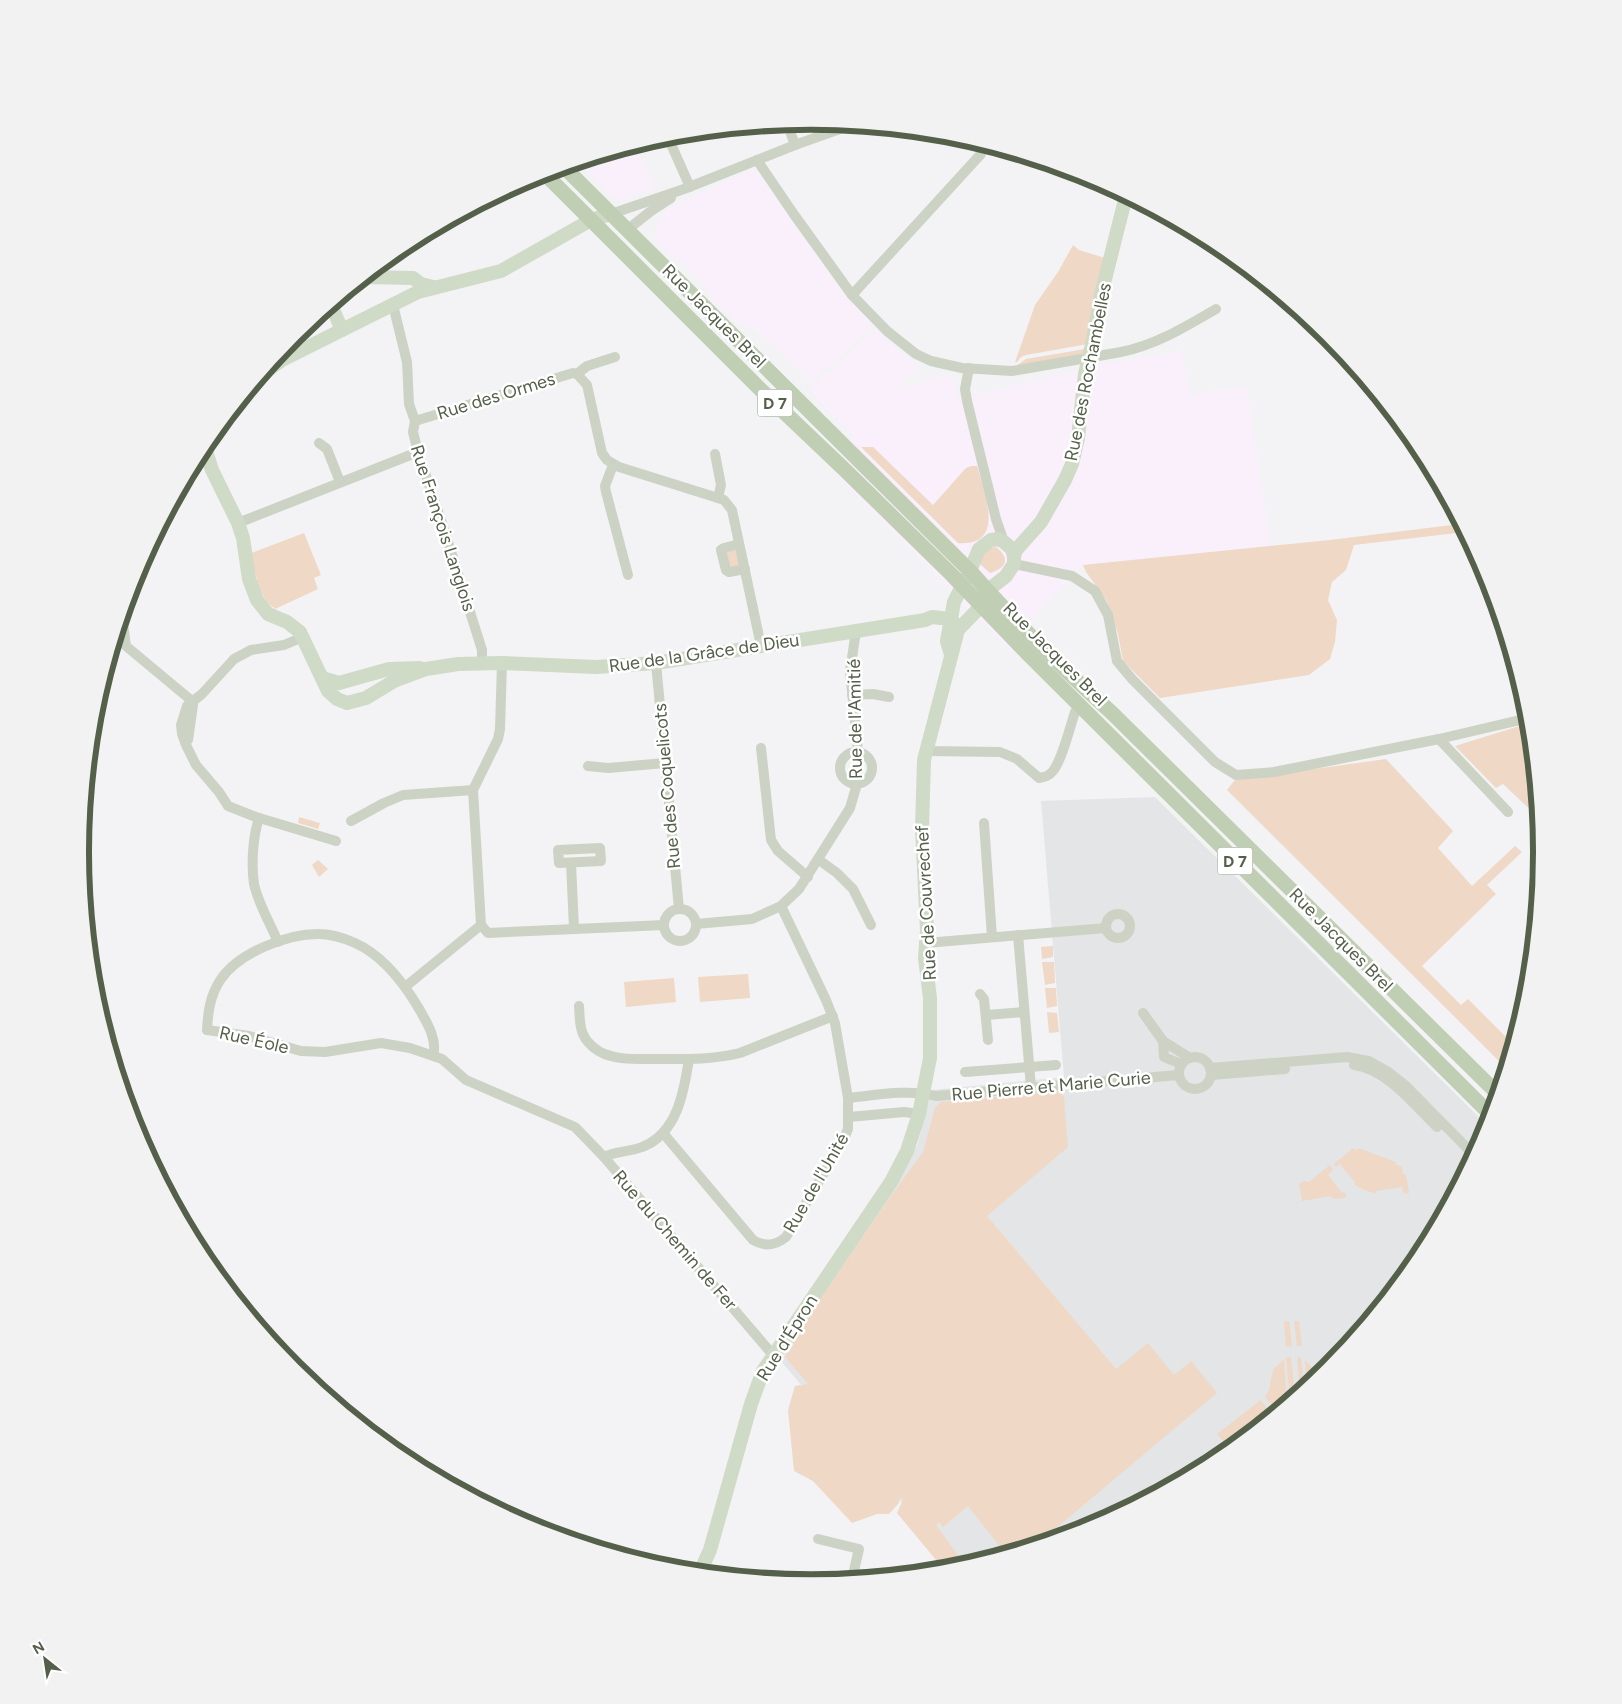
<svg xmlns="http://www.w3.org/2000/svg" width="1622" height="1704" font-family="Figtree,sans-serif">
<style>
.commercial{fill:#f9f0fc}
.education{fill:#e4e5e6}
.green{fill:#efd8c5}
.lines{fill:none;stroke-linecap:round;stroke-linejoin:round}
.street{stroke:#ccd3c5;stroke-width:10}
.secondary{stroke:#cfdac7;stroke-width:14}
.primary{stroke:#c0cfb4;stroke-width:15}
.labels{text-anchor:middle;stroke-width:5;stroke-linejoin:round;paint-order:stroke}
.shield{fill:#fff;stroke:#889081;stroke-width:1}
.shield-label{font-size:16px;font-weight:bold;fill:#55604b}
.street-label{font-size:18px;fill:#55604b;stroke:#fff}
.rim{fill:none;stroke:#55604b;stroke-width:6}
</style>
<rect width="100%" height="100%" fill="#f3f3f5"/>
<!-- commercial -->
<g class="commercial">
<polygon points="635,145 655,188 623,200 613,197 580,162"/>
<polygon points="755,168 836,285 873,326 809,383 805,376 768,339 751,328 735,322 712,299 706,288 681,260 670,256 654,237 659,220 665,211 673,206"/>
<polygon points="876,329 897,349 919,364 896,389 951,374 959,399 1100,365 1181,351 1190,395 1246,386 1271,546 1083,565 1042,607 1013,653 836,474 853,435 822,405 811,387"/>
</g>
<!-- education -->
<polygon class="education" points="1155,797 1488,1126 1419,1258 1328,1369 1217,1460 1090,1527 957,1568 780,1360 787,1346 876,1205 917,1146 932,1090 1064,1077 1041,801"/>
<!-- green -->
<g class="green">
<polygon points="1073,245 1079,250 1105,258 1088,344 1026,355 1021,357 1017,362 1015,362 1035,305 1058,272"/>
<polygon points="1085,349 1083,354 1016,366 1026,359"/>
<path d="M861,447h12l60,58 33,-37 5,-2h6c7,26 30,81 -19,77z"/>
<polygon points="1460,524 1465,532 1354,545 1346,570 1332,582 1328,600 1337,620 1335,642 1330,659 1309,675 1160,698 1123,661 1118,634 1107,601 1086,572 1083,565 1330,540"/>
<polygon points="304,533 321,575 314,578 318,589 275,609 267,602 255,581 257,579 254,572 249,554"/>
<path d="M996,547c15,12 10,21 -6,26l-10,-9c3,-10 6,-16 16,-17z"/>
<path d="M734,550l3,2 2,13 -7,3c-4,-3 -7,-11 -5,-16z"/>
<polygon points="1529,723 1539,818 1503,784 1496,788 1455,746"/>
<polygon points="1386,759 1453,831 1438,848 1472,886 1515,846 1522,852 1487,885 1496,894 1422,966 1461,1005 1468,999 1513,1044 1506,1068 1227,790 1235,780"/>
<polygon points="299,817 320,823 318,829 298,823"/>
<polygon points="318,860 328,869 319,877 312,865"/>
<polygon points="1053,946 1053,957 1042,959 1041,947"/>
<polygon points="1042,962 1054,962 1055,983 1045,985"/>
<polygon points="748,974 750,998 700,1002 698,977"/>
<polygon points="674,978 676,1002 626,1007 624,982"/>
<polygon points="1045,988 1056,988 1057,1006 1047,1008"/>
<polygon points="1047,1012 1057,1013 1059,1032 1049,1033"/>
<polygon points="1059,1091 1064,1097 1068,1147 987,1216 1116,1369 1148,1343 1174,1375 1191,1361 1217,1393 1037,1544 1005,1553 968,1506 943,1527 939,1522 936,1525 965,1565 953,1569 934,1571 941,1566 897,1513 903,1500 900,1497 899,1503 889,1514 877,1514 852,1523 813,1481 794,1471 788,1410 795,1386 808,1384 785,1357 794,1344 791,1341 888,1200 923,1152 935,1108 941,1102"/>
<path d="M1351,1148l6,2 1,-2 38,14 -1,2 7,3 1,7h3l3,19 -5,1 -2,-7 -26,4v2c-5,0 -19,-6 -22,-9l1,-2 -15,-18 -4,3 -2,-3 17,-14z"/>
<polygon points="1330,1165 1333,1170 1328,1175 1342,1193 1344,1192 1347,1195 1345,1198 1332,1199 1331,1196 1302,1201 1299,1184 1304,1181 1309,1182"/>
<polygon points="1289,1321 1292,1346 1286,1347 1284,1322"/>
<polygon points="1294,1321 1299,1321 1302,1346 1297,1346"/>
<polygon points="1291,1357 1295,1396 1290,1400 1286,1358"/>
<polygon points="1297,1357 1301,1358 1304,1389 1300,1392"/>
<polygon points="1284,1359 1287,1403 1276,1411 1265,1397 1269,1390 1273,1370"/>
<polygon points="1305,1360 1319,1376 1307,1386"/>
<polygon points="1261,1400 1272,1415 1230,1449 1217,1434"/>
</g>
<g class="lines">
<!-- street -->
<g class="street">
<polyline points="787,123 795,145"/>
<polyline points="667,135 690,187"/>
<path d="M757,160l36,53 59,82 35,36 29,23 15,7 31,7 50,3 109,-19c35,-7 64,-25 95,-43"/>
<polyline points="611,214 684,189 795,145 851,125"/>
<polyline points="627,230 651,211 671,198"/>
<polyline points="852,295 981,154 981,143"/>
<polyline points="393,305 407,362 409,404 415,421 413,432 418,452 444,529 482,650 482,663"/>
<polyline points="969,368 965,389 967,401 996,519 1004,542"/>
<polyline points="577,374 587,385 602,453 607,460 619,467 718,498 724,500 732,510 761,646"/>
<polyline points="577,374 587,366 615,357"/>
<polyline points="415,421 573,373 577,374"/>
<polyline points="319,443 327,449 340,482"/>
<polyline points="715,454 721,485 718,498"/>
<polyline points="613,465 605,486 606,492 628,575"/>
<polyline points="238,523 418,452"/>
<polyline points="739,544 724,548 721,550 726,570 729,572 745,569"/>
<polyline points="1014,564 1072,576 1095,591 1108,615 1117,661 1132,679 1215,762 1236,775 1274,772 1439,739 1529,718"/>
<polyline points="122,616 126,646 192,701"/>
<polyline points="303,637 284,645 251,650 234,659 202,694 187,706 181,725 182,734 186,745 196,765 219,792 228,806 256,817 336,841"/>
<polyline points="656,663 679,909"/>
<polyline points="852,695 873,694 889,697"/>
<polyline points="1439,739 1508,812"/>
<polyline points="188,740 193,705"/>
<polyline points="761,748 771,840 778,851 808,877"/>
<path d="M927,751l73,1 17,7 22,19c6,-1 10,-2 14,-7 9,-11 17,-44 22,-59l6,-5"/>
<circle cx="856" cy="768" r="16"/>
<polyline points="588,766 608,768 665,763"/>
<path d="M259,818c-6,18 -8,46 -5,66 4,19 16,39 24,58"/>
<polyline points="351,821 384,803 403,795 473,790"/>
<polyline points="984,823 992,937"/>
<polygon points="600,848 601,861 559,863 558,850"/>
<polyline points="819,860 837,873 853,889 871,925"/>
<polyline points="571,863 574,929"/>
<circle cx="680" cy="925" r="16"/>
<circle cx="1118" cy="926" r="12"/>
<polyline points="696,924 752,919 781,906 799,889 850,808 857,784 859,761 850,671 856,631"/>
<polyline points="481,925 473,790 498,739 500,729 502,663"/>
<polyline points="481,925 488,933 664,925"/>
<polyline points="1018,935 1031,1087"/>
<polyline points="926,943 1106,928"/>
<polyline points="405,987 481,925"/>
<polyline points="980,994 984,999 988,1040"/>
<path d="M579,1006c1,13 0,26 9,36 6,7 14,12 23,14 13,4 28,3 42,3 29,0 59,1 87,-6l93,-37"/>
<polyline points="1143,1013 1163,1041 1190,1058"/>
<polyline points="986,1015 1024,1012"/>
<polyline points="1163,1041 1164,1057 1181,1064"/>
<path d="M433,1056c5,-17 -7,-35 -15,-49 -15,-25 -36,-52 -63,-64 -11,-5 -25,-9 -37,-9 -32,0 -79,19 -97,45 -11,16 -13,33 -14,51l42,6 52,15 24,1 56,-9 29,5 32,11 24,21 109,47 29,30 169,198"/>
<circle cx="1195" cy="1073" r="16"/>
<path d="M1354,1065c33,4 60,40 83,62"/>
<polyline points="1210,1068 1347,1057 1369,1061 1387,1071 1406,1086 1474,1155"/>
<polyline points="965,1072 1056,1065"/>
<polyline points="1211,1075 1285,1069"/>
<path d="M848,1098c29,-3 60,-9 88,-2l242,-21"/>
<polyline points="849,1117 904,1112 919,1114"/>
<path d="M663,1133l90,107c12,7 22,6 33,-3l57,-96 5,-12v-31l-13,-75 -9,-23 -45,-94"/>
<path d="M604,1157c11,-6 26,-5 38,-10 35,-13 42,-55 47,-88"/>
<polyline points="818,1539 859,1549 852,1579"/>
</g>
<!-- secondary -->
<g class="secondary">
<polyline points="364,277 413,278 421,284 433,287"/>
<polyline points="331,305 342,330"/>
<polyline points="262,374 282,360 418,292 501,271 591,220 611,214"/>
<polyline points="204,445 212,470 238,523 243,538 249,579 257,600 268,614 287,622 300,632 328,691 337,699 347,703 366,698 394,681 426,669 458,664 502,663 596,667 656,663 925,620 932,617 950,619 955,624"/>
<polyline points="1014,556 1016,550 1041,522 1065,480 1072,464 1078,438 1085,374 1093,340 1101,295 1126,196"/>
<polyline points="322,678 339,683 389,669 420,668"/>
<polyline points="700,1572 710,1550 751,1404 763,1371 891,1182 907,1151 919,1114 930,1058 930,998 925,958 927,931 922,828 924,760 958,630 981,606 987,591 1006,576 1014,564 1014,556 1012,549 1004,542 998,539 991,540 979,549 970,571 954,602 947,641 951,655"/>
</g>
<!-- primary -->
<g class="primary">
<path d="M564,167l406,404c44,50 93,98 142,142l386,381"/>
<polyline points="544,173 763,392 845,470 952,575 1028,654 1491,1115"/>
</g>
</g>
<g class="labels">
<!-- shield labels -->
<g class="shield">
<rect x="757.5" y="389.5" width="35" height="27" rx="4"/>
<rect x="1217.5" y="847.5" width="35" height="27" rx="4"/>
</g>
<g class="shield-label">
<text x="775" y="409">D 7</text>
<text x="1235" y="867">D 7</text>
</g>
<!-- street labels -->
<g class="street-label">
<text transform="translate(714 316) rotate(45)" y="6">Rue Jacques Brel</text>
<text transform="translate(1088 372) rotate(-79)" y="6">Rue des Rochambelles</text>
<text transform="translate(496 396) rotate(-17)" y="6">Rue des Ormes</text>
<text transform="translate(443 528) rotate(72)" y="6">Rue François Langlois</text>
<text transform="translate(704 653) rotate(-8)" y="6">Rue de la Grâce de Dieu</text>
<text transform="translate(1055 654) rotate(45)" y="6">Rue Jacques Brel</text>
<text transform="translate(855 719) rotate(-91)" y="6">Rue de l'Amitié</text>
<text transform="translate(667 786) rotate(-95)" y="6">Rue des Coquelicots</text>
<text transform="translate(926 903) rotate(-93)" y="6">Rue de Couvrechef</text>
<text transform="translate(1341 940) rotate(45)" y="6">Rue Jacques Brel</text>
<text transform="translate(254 1040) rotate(13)" y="6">Rue Éole</text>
<text transform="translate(1051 1086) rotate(-5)" y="6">Rue Pierre et Marie Curie</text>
<text transform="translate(816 1183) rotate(-60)" y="6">Rue de l'Unité</text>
<text transform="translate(675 1240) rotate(49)" y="6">Rue du Chemin de Fer</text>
<text transform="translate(787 1338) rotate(-58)" y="6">Rue d'Épron</text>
</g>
</g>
<!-- crop -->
<path d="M0 0H1622V1704H0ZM89 852a722 722 0 1 1 1444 0a722 722 0 1 1-1444 0Z" fill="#f1f2f1" fill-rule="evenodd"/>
<path class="rim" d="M89 852a722 722 0 1 1 1444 0a722 722 0 1 1-1444 0Z"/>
<!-- north arrow -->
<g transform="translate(45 1659) rotate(330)" stroke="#ffffff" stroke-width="4" paint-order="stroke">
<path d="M0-4L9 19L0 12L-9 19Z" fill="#55604b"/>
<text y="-8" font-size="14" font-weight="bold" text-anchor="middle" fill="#55604b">N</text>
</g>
</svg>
